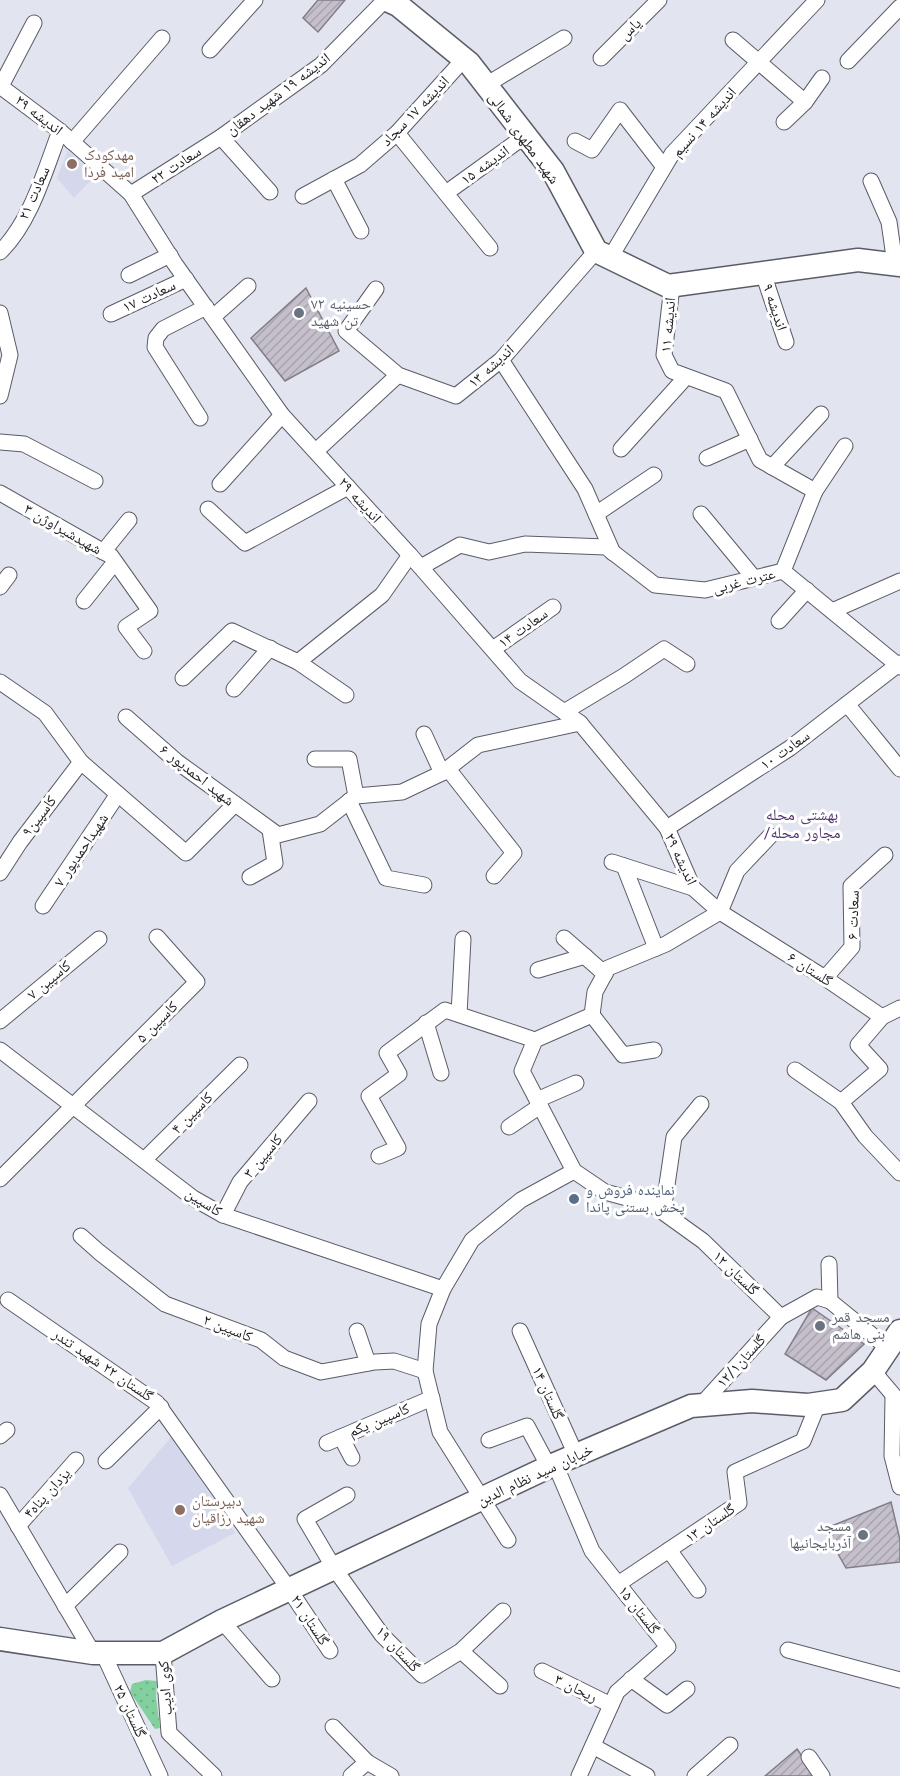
<svg xmlns="http://www.w3.org/2000/svg" width="900" height="1776" font-family="'Work Sans','Noto Naskh Arabic',sans-serif">
<style>
.built{fill:#d5d8ec}
.grass{fill:url(#grass-dots)}
.building{fill:url(#building-hatch);stroke:#827d87;stroke-width:1.5}
.lines{fill:none;stroke-linecap:round;stroke-linejoin:round}
.minor-casing{stroke:#5a5c66;stroke-width:17}
.secondary-casing{stroke:#5a5c66;stroke-width:25}
.minor{stroke:#fff;stroke-width:15}
.secondary{stroke:#fff;stroke-width:22}
.education-dot{fill:#8d6e63;stroke:#fff;stroke-width:2}
.worship-dot{fill:#6b7280;stroke:#fff;stroke-width:2}
.service-dot{fill:#5c6f8a;stroke:#fff;stroke-width:2}
.labels{text-anchor:middle;stroke-width:6;stroke-linejoin:round;paint-order:stroke}
.street-label{font-size:15px;fill:#212126;stroke:#fff}
.education-label{font-size:15px;fill:#785e54;stroke:#fff;text-anchor:start}
.worship-label{font-size:15px;fill:#5b616d;stroke:#fff;text-anchor:start}
.service-label{font-size:15px;fill:#4e5e75;stroke:#fff;text-anchor:start}
.neighbourhood-label{font-size:16px;fill:#553670;stroke:#fff}
</style>
<defs>
<pattern id="grass-dots" width="8" height="8" patternUnits="userSpaceOnUse" patternTransform="scale(1.5)"><rect width="8" height="8" fill="#82d09d"/><path d="M2 2h.1M6 6h.1" fill="none" stroke="#70b287" stroke-width="1.8" stroke-linecap="round"/></pattern>
<pattern id="building-hatch" width="6" height="6" patternUnits="userSpaceOnUse" patternTransform="scale(1.5)"><rect width="6" height="6" fill="#c4bfca"/><path d="M-1 1l2-2M0 6l6-6M5 7l2-2" fill="none" stroke="#a8a4ad"/></pattern>
</defs>
<rect width="100%" height="100%" fill="#e2e4f0"/>
<!-- built -->
<g class="built">
<polygon points="68,150 94,177 74,198 57,178"/>
<polygon points="172,1436 235,1533 172,1566 128,1488"/>
</g>
<!-- grass -->
<polygon class="grass" points="146,1680 157,1681 156,1697 160,1728 155,1729 130,1692 132,1684"/>
<!-- building -->
<g class="building">
<polygon points="318,0 345,0 318,32 303,18"/>
<polygon points="306,288 339,351 285,381 251,338"/>
<polygon points="812,1308 864,1344 826,1380 785,1354"/>
<polygon points="891,1502 900,1540 900,1562 846,1568 824,1529"/>
<polygon points="797,1749 816,1776 765,1776"/>
</g>
<g class="lines">
<!-- minor casing -->
<g class="minor-casing">
<g id="minor">
<polyline points="733,40 805,102 784,122"/>
<polyline points="210,50 255,0"/>
<polyline points="601,58 659,0"/>
<polyline points="848,61 900,7"/>
<polyline points="486,85 564,38"/>
<polyline points="0,86 60,131 131,194 175,264 282,415 410,555 520,681 580,723 667,828 693,888 720,912 825,978 882,1017 900,1008"/>
<polyline points="1,86 34,23"/>
<polyline points="805,102 822,78"/>
<polyline points="397,133 490,248"/>
<polyline points="221,137 270,192"/>
<polyline points="575,141 592,150 620,110 664,167"/>
<polyline points="72,142 162,38"/>
<polyline points="334,179 361,231"/>
<polyline points="871,181 889,222 895,264"/>
<polyline points="446,193 525,136"/>
<polyline points="131,194 221,137 321,65 385,0"/>
<polyline points="303,196 360,165 397,133 464,59"/>
<path d="M0,252c31,-30 45,-82 60,-121"/>
<polyline points="610,258 672,154 817,0"/>
<polyline points="763,273 786,342"/>
<polyline points="129,275 170,255"/>
<polyline points="672,286 664,355 672,371 726,391 760,460 815,491 783,571"/>
<polyline points="376,289 346,331 398,375 456,396 501,360 596,251"/>
<polyline points="0,313 10,355 0,396"/>
<polyline points="111,314 186,279"/>
<polyline points="213,317 248,286"/>
<polyline points="501,360 585,489 613,553"/>
<polyline points="200,418 155,347 156,338 163,329 206,307"/>
<polyline points="0,442 24,444 95,481"/>
<polyline points="621,449 686,377"/>
<polyline points="316,451 398,375"/>
<polyline points="707,458 750,439"/>
<polyline points="772,467 821,414"/>
<polyline points="220,484 282,415"/>
<polyline points="815,491 845,446"/>
<polyline points="0,493 111,556 150,611 126,627 144,651"/>
<polyline points="208,509 245,543 348,487"/>
<polyline points="596,514 654,475"/>
<polyline points="701,514 754,578"/>
<polyline points="103,552 129,520"/>
<polyline points="421,567 460,545 489,552 525,544 606,547 655,585 705,590 783,571 900,667"/>
<polyline points="0,587 9,575"/>
<polyline points="84,601 115,562"/>
<polyline points="832,611 900,581"/>
<polyline points="779,621 807,590"/>
<polyline points="493,649 553,607"/>
<polyline points="298,662 346,695"/>
<polyline points="183,678 232,631 298,662 382,595 410,555"/>
<polyline points="0,682 45,713 81,762 186,853 235,804"/>
<polyline points="234,689 270,648"/>
<polyline points="847,704 900,769"/>
<polyline points="564,712 624,676 664,649 687,664"/>
<polyline points="126,717 176,761 278,835 320,824 356,796 402,792 442,773 478,745 580,723"/>
<polyline points="424,734 442,773"/>
<polyline points="315,759 349,759 356,796"/>
<polyline points="448,769 514,853 494,876"/>
<polyline points="349,801 386,878 424,885"/>
<polyline points="667,828 790,748 900,663"/>
<polyline points="612,862 693,888"/>
<polyline points="624,866 656,948"/>
<polyline points="0,873 20,842 81,762"/>
<polyline points="250,877 275,863 270,830"/>
<polyline points="43,906 118,794"/>
<polyline points="720,912 666,944 608,968 595,992 592,1015 535,1040 522,1071 574,1171 605,1192 653,1205 703,1241 781,1317 817,1297 830,1301 888,1348"/>
<polyline points="720,912 737,871 770,836"/>
<polyline points="564,938 605,974"/>
<polyline points="538,970 585,956"/>
<polyline points="825,978 852,947 851,886 885,855"/>
<polyline points="459,1014 463,939"/>
<polyline points="592,1015 623,1055 654,1050"/>
<polyline points="882,1017 858,1045 880,1069 841,1102 865,1136 900,1173"/>
<polyline points="0,1021 99,939"/>
<polyline points="426,1023 441,1073"/>
<polyline points="0,1050 193,1198 223,1215 443,1289"/>
<polyline points="795,1070 841,1102"/>
<polyline points="537,1100 576,1083"/>
<polyline points="509,1127 540,1106"/>
<polyline points="379,1156 398,1148 369,1096 399,1074 387,1053 445,1010 535,1040"/>
<polyline points="144,1160 240,1065"/>
<polyline points="0,1179 197,982 157,937"/>
<polyline points="663,1212 674,1137 701,1104"/>
<polyline points="223,1215 240,1182 309,1101"/>
<polyline points="81,1236 99,1252 165,1304 261,1340 284,1358 321,1372 375,1362 394,1361 425,1371"/>
<polyline points="829,1264 830,1301"/>
<polyline points="8,1300 157,1403 289,1589 330,1651"/>
<polyline points="357,1331 368,1363"/>
<polyline points="520,1331 576,1455"/>
<polyline points="873,1371 900,1403"/>
<polyline points="893,1396 892,1456 900,1487"/>
<polyline points="701,1405 781,1317"/>
<polyline points="0,1436 7,1430"/>
<polyline points="341,1437 352,1458"/>
<polyline points="489,1440 527,1426 549,1467"/>
<polyline points="327,1443 432,1398"/>
<polyline points="106,1461 161,1407"/>
<polyline points="555,1464 592,1551 668,1647 617,1692 579,1776"/>
<polyline points="0,1495 93,1653"/>
<polyline points="347,1495 305,1519 334,1568 382,1635 422,1675 461,1651 503,1611"/>
<polyline points="18,1526 76,1460"/>
<polyline points="508,1540 440,1432 425,1371 429,1324 443,1289 472,1240 521,1200 574,1171"/>
<polyline points="669,1550 698,1590"/>
<polyline points="618,1584 739,1503 735,1472 803,1441 818,1404"/>
<polyline points="65,1606 120,1552"/>
<polyline points="222,1621 272,1679"/>
<polyline points="788,1650 900,1680"/>
<polyline points="461,1651 500,1686"/>
<polyline points="103,1653 160,1776"/>
<polyline points="163,1653 169,1733 214,1776"/>
<polyline points="542,1671 611,1705"/>
<polyline points="631,1679 667,1705 687,1689"/>
<polyline points="333,1727 367,1762 351,1776"/>
<polyline points="593,1746 647,1776"/>
<polyline points="809,1757 822,1776"/>
<polyline points="367,1762 391,1776"/>
<polyline points="695,1776 730,1745"/>
</g>
</g>
<!-- secondary casing -->
<g class="secondary-casing">
<g id="secondary">
<polyline points="387,0 398,5 469,63 553,171 596,251 668,286 858,260 900,265"/>
<polyline points="0,1639 93,1653 163,1653 222,1621 555,1464 691,1406 752,1401 808,1405 842,1400 873,1371 900,1331"/>
</g>
</g>
<!-- minor -->
<use href="#minor" class="minor"/>
<!-- secondary -->
<use href="#secondary" class="secondary"/>
</g>
<!-- markers -->
<g class="education-dot">
<circle cx="72" cy="164" r="6"/>
<circle cx="180" cy="1510" r="6"/>
</g>
<g class="worship-dot">
<circle cx="299" cy="313" r="6"/>
<circle cx="820" cy="1326" r="6"/>
<circle cx="863" cy="1535" r="6"/>
</g>
<circle class="service-dot" cx="574" cy="1199" r="6"/>
<g class="labels">
<!-- street labels -->
<g class="street-label">
<text transform="translate(630 29) rotate(-45)" y="5">یاس</text>
<text transform="translate(278 94) rotate(-37)" y="5">اندیشه ۱۹ شهید دهقان</text>
<text transform="translate(415 111) rotate(-46)" y="5">اندیشه ۱۷ سجاد</text>
<text transform="translate(39 115) rotate(38)" y="5">اندیشه ۲۹</text>
<text transform="translate(704 122) rotate(-48)" y="5">اندیشه ۱۴ نسیم</text>
<text transform="translate(524 138) rotate(54)" y="5">شهید مطهری شمالی</text>
<text transform="translate(176 165) rotate(-33)" y="5">سعادت ۲۲</text>
<text transform="translate(485 165) rotate(-36)" y="5">اندیشه ۱۵</text>
<text transform="translate(34 193) rotate(-66)" y="5">سعادت ۲۱</text>
<text transform="translate(149 296) rotate(-25)" y="5">سعادت ۱۷</text>
<text transform="translate(775 307) rotate(72)" y="5">اندیشه ۹</text>
<text transform="translate(668 325) rotate(-85)" y="5">اندیشه ۱۱</text>
<text transform="translate(491 366) rotate(-42)" y="5">اندیشه ۱۳</text>
<text transform="translate(360 500) rotate(48)" y="5">اندیشه ۲۹</text>
<text transform="translate(63 529) rotate(30)" y="5">شهیدشیراوژن ۳</text>
<text transform="translate(744 581) rotate(-14)" y="5">عترت غربی</text>
<text transform="translate(523 628) rotate(-35)" y="5">سعادت ۱۴</text>
<text transform="translate(785 750) rotate(-35)" y="5">سعادت ۱۰</text>
<text transform="translate(197 775) rotate(38)" y="5">شهید احمدپور ۶</text>
<text transform="translate(39 816) rotate(-53)" y="5">کاسپین۹</text>
<text transform="translate(81 850) rotate(-56)" y="5">شهیداحمدپور ۷</text>
<text transform="translate(681 859) rotate(65)" y="5">اندیشه ۲۹</text>
<text transform="translate(853 915) rotate(-88)" y="5">سعادت ۶</text>
<text transform="translate(810 969) rotate(33)" y="5">گلستان ۶</text>
<text transform="translate(49 980) rotate(-40)" y="5">کاسپین ۷</text>
<text transform="translate(157 1022) rotate(-45)" y="5">کاسپین ۵</text>
<text transform="translate(192 1113) rotate(-45)" y="5">کاسپین ۴</text>
<text transform="translate(263 1156) rotate(-50)" y="5">کاسپین ۳</text>
<text transform="translate(204 1202) rotate(32)" y="5">کاسپین</text>
<text transform="translate(736 1273) rotate(44)" y="5">گلستان ۱۲</text>
<text transform="translate(228 1328) rotate(21)" y="5">کاسپین ۲</text>
<text transform="translate(741 1361) rotate(-48)" y="5">گلستان۱۲/۱</text>
<text transform="translate(103 1365) rotate(34)" y="5">گلستان ۲۲ شهید تندر</text>
<text transform="translate(548 1393) rotate(66)" y="5">گلستان ۱۴</text>
<text transform="translate(379 1420) rotate(-23)" y="5">کاسپین یکم</text>
<text transform="translate(535 1475) rotate(-25)" y="5">خیابان سید نظام الدین</text>
<text transform="translate(47 1493) rotate(-48)" y="5">یزدان پناه۴</text>
<text transform="translate(710 1523) rotate(-34)" y="5">گلستان ۱۳</text>
<text transform="translate(639 1610) rotate(52)" y="5">گلستان ۱۵</text>
<text transform="translate(310 1620) rotate(57)" y="5">گلستان ۲۱</text>
<text transform="translate(398 1649) rotate(47)" y="5">گلستان ۱۹</text>
<text transform="translate(165 1688) rotate(-94)" y="5">کوی ادیب</text>
<text transform="translate(576 1688) rotate(26)" y="5">ریحان ۳</text>
<text transform="translate(130 1711) rotate(65)" y="5">گلستان ۲۵</text>
</g>
<!-- education labels -->
<g class="education-label">
<text x="84" y="160">مهدکودک<tspan x="84" dy="17">امید فردا</tspan></text>
<text x="192" y="1506">دبیرستان<tspan x="192" dy="17">شهید رزاقیان</tspan></text>
</g>
<!-- worship labels -->
<g class="worship-label">
<text x="311" y="309">حسینیه ۷۲<tspan x="311" dy="17">تن شهید</tspan></text>
<text x="832" y="1322">مسجد قمر<tspan x="832" dy="17">بنی هاشم</tspan></text>
<text x="851" y="1531" text-anchor="end">مسجد<tspan x="851" dy="17">آذربایجانیها</tspan></text>
</g>
<!-- service labels -->
<g class="service-label">
<text x="586" y="1195">نماینده فروش و<tspan x="586" dy="17">پخش بستنی پاندا</tspan></text>
</g>
<!-- neighbourhood labels -->
<g class="neighbourhood-label">
<text x="802" y="820">بهشتی محله<tspan x="802" dy="18">/مجاور محله</tspan></text>
</g>
</g>
</svg>
